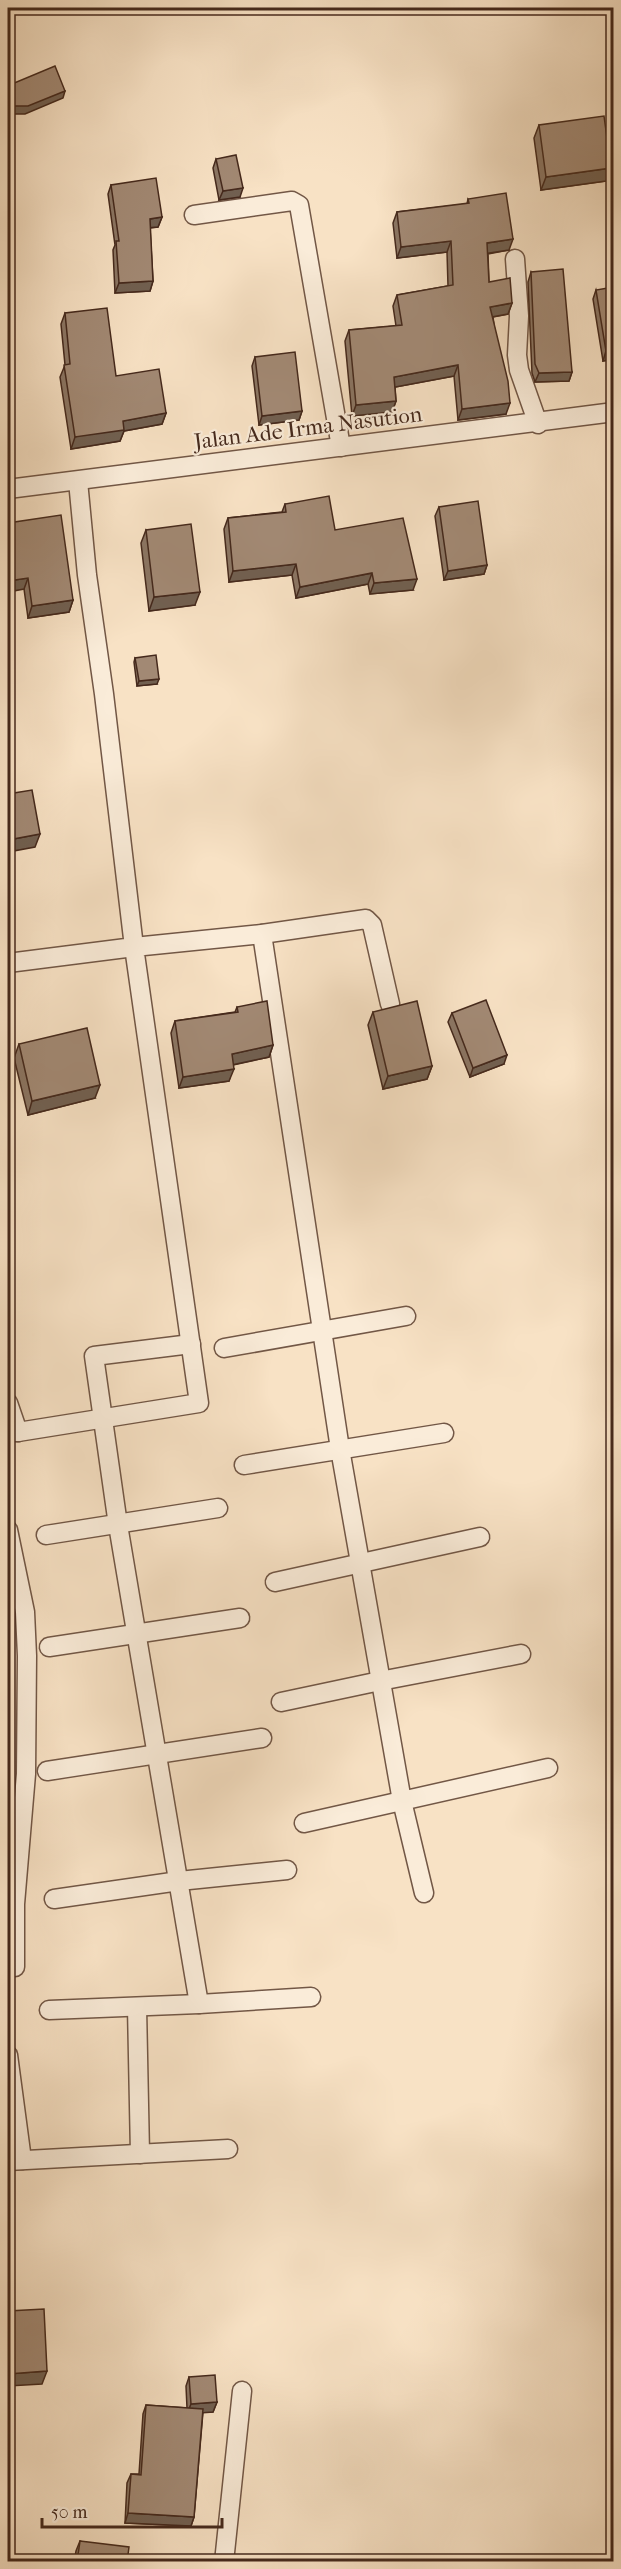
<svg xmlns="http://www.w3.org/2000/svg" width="621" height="2569" font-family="'IM FELL French Canon',serif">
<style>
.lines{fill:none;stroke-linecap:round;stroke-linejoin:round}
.street-casing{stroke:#725746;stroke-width:21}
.street{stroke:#faecd9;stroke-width:18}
.wall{fill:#8b7664;stroke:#45291c;stroke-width:1.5}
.shaded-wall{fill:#716051;stroke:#45291c;stroke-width:1.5}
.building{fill:#a28974;stroke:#45291c;stroke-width:1.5}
.labels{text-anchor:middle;stroke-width:4.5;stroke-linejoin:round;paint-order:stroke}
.street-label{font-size:22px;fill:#45291c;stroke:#faecd9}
</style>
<rect width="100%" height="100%" fill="#f8e2c5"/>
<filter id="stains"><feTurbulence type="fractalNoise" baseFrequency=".00333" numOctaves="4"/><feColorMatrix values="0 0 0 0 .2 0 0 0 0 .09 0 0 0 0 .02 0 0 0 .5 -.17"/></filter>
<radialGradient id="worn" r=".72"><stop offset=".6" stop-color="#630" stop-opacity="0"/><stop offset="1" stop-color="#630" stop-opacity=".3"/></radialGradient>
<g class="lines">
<!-- street casing -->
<g class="street-casing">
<g id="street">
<polyline points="194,215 292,201 299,205 341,447"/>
<polyline points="515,259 519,316 517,355 519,370 538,424"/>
<polyline points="8,489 614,412"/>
<polyline points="262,934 340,1449 402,1801 424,1893"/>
<polyline points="8,963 134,947 104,694 87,575 78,481"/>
<polyline points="191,1344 94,1356 118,1525 199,2004"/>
<polyline points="224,1348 406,1316"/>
<polyline points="8,1403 18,1432 8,1432"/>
<polyline points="18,1432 199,1403 134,947 262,934 366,919 372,925 390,1004"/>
<polyline points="244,1465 444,1433"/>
<polyline points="8,1530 25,1612 27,1656 26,1774 15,1904 15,1967"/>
<polyline points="46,1535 218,1508"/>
<polyline points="275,1582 480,1537"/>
<polyline points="49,1647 240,1618"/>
<polyline points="281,1702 380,1681 521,1654"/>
<polyline points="47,1771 262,1738"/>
<polyline points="304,1823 548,1768"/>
<polyline points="54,1899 179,1881 287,1870"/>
<polyline points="137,2007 140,2154"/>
<polyline points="49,2010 199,2004 311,1997"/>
<polyline points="8,2055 22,2160"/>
<polyline points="8,2161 228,2149"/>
<polyline points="224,2562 242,2391"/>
</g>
</g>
<!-- street -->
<use href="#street" class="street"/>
</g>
<!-- wall -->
<g class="wall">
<polygon points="539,125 606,181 541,190 534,138"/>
<polygon points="216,159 240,197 219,200 213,168"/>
<polygon points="111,185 162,217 158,227 150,228 153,281 150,291 115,293 113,250 115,245 108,194"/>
<polygon points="468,199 509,250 488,254 489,282 512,303 508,314 493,317 506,414 458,420 454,376 395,387 396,401 392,412 352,416 345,341 349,330 396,326 393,306 397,295 448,286 447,252 397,258 393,223 397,212 467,204"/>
<polygon points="531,272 572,372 569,381 535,382 532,373 528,282"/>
<polygon points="596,290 614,359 603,361 593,299"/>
<polygon points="65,313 116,376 166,413 162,424 124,431 120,441 71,449 60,377 65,365 61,324"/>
<polygon points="255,357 302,411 299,420 259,425 252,366"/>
<polygon points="285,504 335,530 413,590 370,594 368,584 296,598 292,575 229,582 224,529 228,518 282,512"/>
<polygon points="439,507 487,565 484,574 444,580 435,516"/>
<polygon points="8,523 73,600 69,612 28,618 24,589"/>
<polygon points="146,530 195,605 149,611 141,543"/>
<polygon points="135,658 157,684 137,686 134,662"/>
<polygon points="237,1007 273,1045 269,1057 233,1065 229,1081 179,1088 171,1033 175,1021 235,1012"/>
<polygon points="373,1012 432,1066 427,1079 383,1089 368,1025"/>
<polygon points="452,1013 504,1064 470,1077 448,1022"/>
<polygon points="19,1044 95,1098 28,1115 14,1058"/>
<polygon points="189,2377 217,2402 213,2412 203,2412 194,2517 191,2526 125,2523 127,2483 131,2474 139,2474 143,2414 146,2405 187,2408 186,2386"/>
<polygon points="80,2541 127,2562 74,2562 76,2551"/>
</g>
<!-- shaded-wall -->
<g class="shaded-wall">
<polygon points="65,91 63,98 25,114 8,114 8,106"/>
<polygon points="611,168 606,181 541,190 546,177"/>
<polygon points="243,188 240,197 219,200 223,191"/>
<polygon points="162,217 158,227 146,228 150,219"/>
<polygon points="513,239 509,250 483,254 487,243"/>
<polygon points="451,241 447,252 397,258 401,247"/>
<polygon points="153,281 150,291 115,293 119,283"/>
<polygon points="512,303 508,314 486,318 490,307"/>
<polygon points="614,350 614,359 603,361 606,351"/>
<polygon points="458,365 454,376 390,388 394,377"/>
<polygon points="572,372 569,381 535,382 539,373"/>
<polygon points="396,401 392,412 352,416 356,405"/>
<polygon points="510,403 506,414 458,420 462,409"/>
<polygon points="302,411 299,420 259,425 262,416"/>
<polygon points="166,413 162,424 124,431 120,441 71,449 75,437 123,421"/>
<polygon points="296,564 292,575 229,582 233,571"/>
<polygon points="487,565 484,574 444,580 448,571"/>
<polygon points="372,573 368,584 296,598 300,587"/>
<polygon points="28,578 24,589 8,592 8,581"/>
<polygon points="417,579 413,590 370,594 374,583"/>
<polygon points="200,592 195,605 149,611 154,597"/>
<polygon points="73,600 69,612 28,618 32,606"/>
<polygon points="159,679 157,684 137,686 139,681"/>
<polygon points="40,834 35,847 8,852 8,840"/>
<polygon points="273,1045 269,1057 227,1066 232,1054"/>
<polygon points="507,1055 504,1064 470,1077 473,1068"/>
<polygon points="432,1066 427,1079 383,1089 388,1076"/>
<polygon points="234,1069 229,1081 179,1088 183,1077"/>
<polygon points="100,1085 95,1098 28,1115 32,1101"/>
<polygon points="47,2371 42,2384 8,2386 8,2374"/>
<polygon points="217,2402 213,2412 187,2414 191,2404"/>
<polygon points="128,2513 194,2517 191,2526 125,2523"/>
</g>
<!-- building -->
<g class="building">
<polygon points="55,66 65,91 28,106 8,106 8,84 12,84"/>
<polygon points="604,116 611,168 546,177 539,125"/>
<polygon points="236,155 243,188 223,191 216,159"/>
<polygon points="156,178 162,217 150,219 153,281 119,283 116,241 119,241 111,185"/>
<polygon points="506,193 513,239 487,243 489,282 510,278 512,303 490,307 508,381 510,403 462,409 458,365 394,377 396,401 356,405 349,330 402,325 397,295 453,285 451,241 401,247 397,212 469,203 468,199"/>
<polygon points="563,269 572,372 539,373 535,364 531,272"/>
<polygon points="614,287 614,350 606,351 596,290"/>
<polygon points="107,308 116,376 159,369 166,413 123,421 124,430 75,437 64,365 70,364 65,313"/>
<polygon points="295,352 302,411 262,416 255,357"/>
<polygon points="329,496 335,530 403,518 417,579 374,583 372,573 300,587 296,564 233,571 228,518 286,512 285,504"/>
<polygon points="478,501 487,565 448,571 439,507"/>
<polygon points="61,515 73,600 32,606 28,578 8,581 8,523"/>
<polygon points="191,524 200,592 154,597 146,530"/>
<polygon points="156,655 159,679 139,681 135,658"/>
<polygon points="32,790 40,834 8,840 8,794"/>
<polygon points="486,1000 507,1055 473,1068 452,1013"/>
<polygon points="267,1001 273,1045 232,1054 234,1069 183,1077 175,1021 238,1012 237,1007"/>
<polygon points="417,1001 432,1066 388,1076 373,1012"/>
<polygon points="87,1028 100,1085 32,1101 19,1044"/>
<polygon points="44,2309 47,2371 8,2374 8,2311"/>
<polygon points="215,2375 217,2402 191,2404 189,2377"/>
<polygon points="146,2405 203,2409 194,2517 128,2513 131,2474 141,2475"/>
<polygon points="80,2541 129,2547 127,2562 77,2562"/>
</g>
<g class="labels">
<!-- street labels -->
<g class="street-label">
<text transform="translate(308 427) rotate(-7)" y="8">Jalan Ade Irma Nasution</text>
</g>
</g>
<!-- margin -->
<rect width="621" height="2569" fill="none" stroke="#f8e2c5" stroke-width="30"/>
<rect x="9" y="9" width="603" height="2551" fill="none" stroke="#45291c" stroke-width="3"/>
<rect x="15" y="15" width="591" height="2539" fill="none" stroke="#45291c" stroke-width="1.5"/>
<!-- scale -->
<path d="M42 2518v9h180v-9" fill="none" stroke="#45291c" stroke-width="3"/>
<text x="51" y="2518" font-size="18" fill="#45291c" stroke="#faecd9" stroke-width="4.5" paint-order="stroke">50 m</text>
<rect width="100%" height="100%" filter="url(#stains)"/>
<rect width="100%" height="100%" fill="url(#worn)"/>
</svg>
